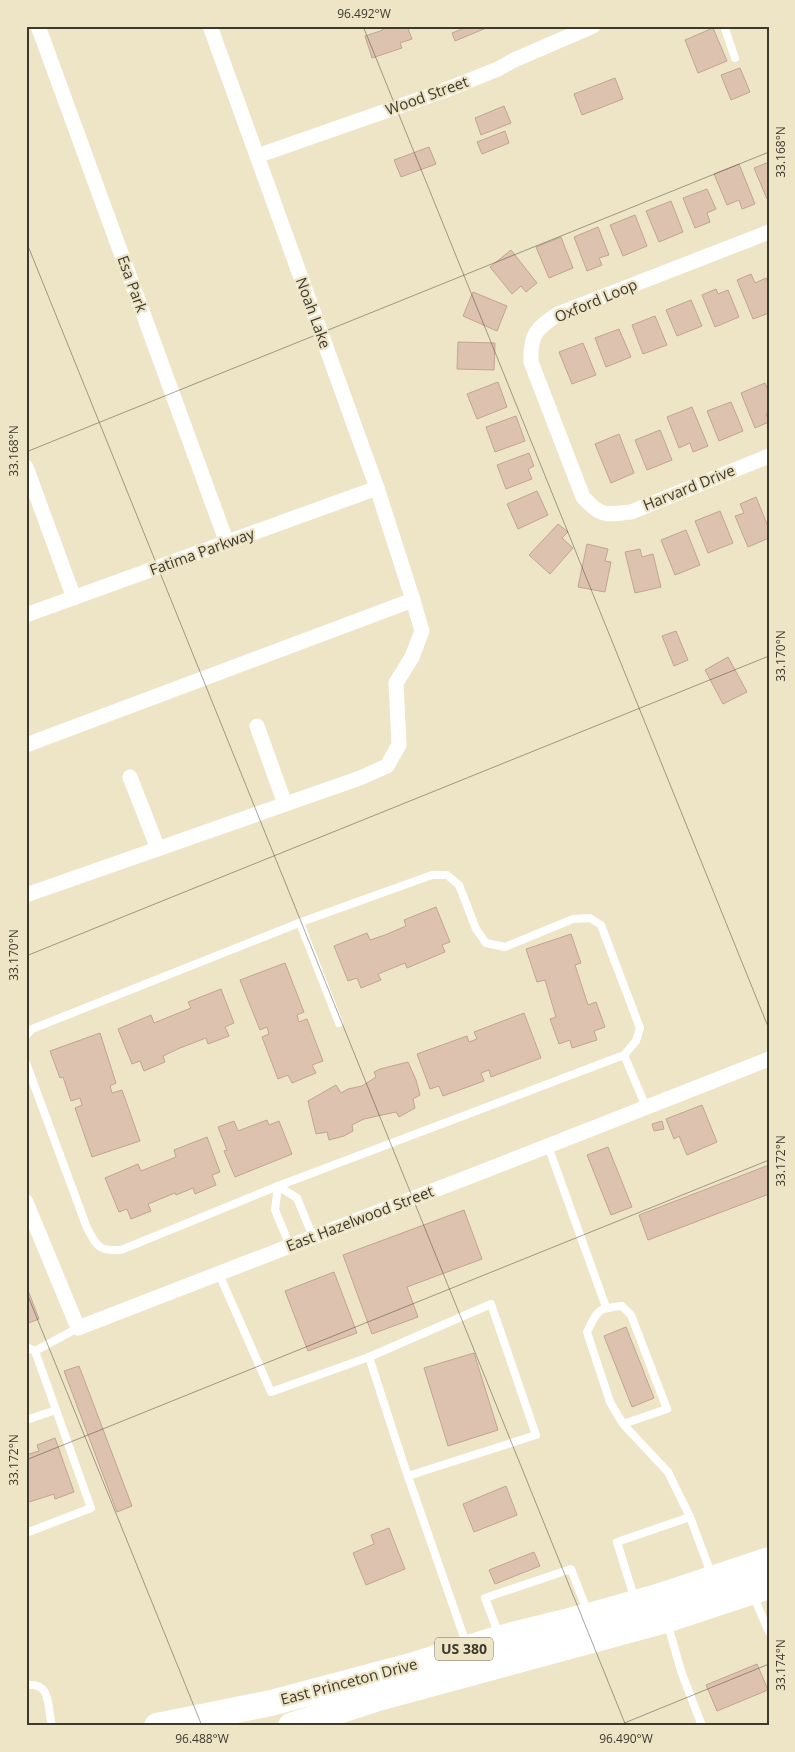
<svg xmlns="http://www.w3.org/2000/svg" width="795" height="1752" font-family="'Open Sans',sans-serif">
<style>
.building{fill:#dec2b0;stroke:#c0a593}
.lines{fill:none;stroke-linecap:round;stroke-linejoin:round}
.service{stroke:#fff;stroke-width:8}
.minor{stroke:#fff;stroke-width:15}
.trunk{stroke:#fff;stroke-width:26}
.ticks{fill:none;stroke:#3d392d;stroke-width:1;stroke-opacity:0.45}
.labels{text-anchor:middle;stroke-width:4.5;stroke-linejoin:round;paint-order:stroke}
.shield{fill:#eee4c6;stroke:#726c5b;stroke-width:1}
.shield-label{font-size:14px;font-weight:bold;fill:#3d392d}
.street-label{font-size:15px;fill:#3d392d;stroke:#eee4c6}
.neatline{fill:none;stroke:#3d392d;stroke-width:2}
.ticks-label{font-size:12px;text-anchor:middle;fill:#3d392d}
</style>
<rect width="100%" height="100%" fill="#eee4c6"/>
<!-- building -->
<g class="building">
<polygon points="382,26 392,26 393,28 407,26 412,39 400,43 402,48 372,58 365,36 383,30"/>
<polygon points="469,26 491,26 455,41 452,33"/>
<polygon points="713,28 727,61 698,73 685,40"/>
<polygon points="740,68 750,92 731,100 721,75"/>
<polygon points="615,78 623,99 582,115 574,94"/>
<polygon points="504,106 511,123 481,135 475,118"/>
<polygon points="505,131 509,143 482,154 477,142"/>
<polygon points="429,147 436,164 401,177 394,160"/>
<polygon points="769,162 769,198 767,199 754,168"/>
<polygon points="739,164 755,204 742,209 739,200 727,205 714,174"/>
<polygon points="707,189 716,209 707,213 710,222 695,228 683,198"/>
<polygon points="671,201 683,232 659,242 646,211"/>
<polygon points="635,215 647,246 623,256 610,225"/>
<polygon points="598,227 609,255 599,258 602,265 587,271 574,237"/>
<polygon points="561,237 573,268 549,278 536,247"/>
<polygon points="511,250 537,283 526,292 521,286 512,294 490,267"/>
<polygon points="751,274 755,283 766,278 769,286 769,313 753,319 737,280"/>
<polygon points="716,289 718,294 728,290 739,317 715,327 702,295"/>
<polygon points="473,292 507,306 497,331 463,316"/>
<polygon points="691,300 702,326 677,336 666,310"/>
<polygon points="655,316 667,345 643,354 632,325"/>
<polygon points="619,329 631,357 606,367 595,338"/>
<polygon points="458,342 495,343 494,370 457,369"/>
<polygon points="583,343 596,375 572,384 559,352"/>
<polygon points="498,382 507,407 477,419 467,394"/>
<polygon points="765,383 769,392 769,413 766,414 769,422 755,428 741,393"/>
<polygon points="731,402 743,431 719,441 707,411"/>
<polygon points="692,407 708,446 693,452 690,443 679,448 667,417"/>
<polygon points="516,416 525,441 495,452 486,427"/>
<polygon points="660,430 672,460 647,470 635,440"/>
<polygon points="619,434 634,473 611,483 595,444"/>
<polygon points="529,453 534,466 528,469 532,479 506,489 497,465"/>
<polygon points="537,491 548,515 518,529 507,504"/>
<polygon points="756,497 769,529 769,538 748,547 735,516 744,513 740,504"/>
<polygon points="720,511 733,543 708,553 695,521"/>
<polygon points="558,524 568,532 562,538 573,548 550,574 529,555"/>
<polygon points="686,530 700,565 675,575 661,540"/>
<polygon points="587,544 608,549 605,561 611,562 605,592 578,587"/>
<polygon points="640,549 642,557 653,554 661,587 635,593 625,552"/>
<polygon points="676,631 688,660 674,666 662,636"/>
<polygon points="728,657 747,692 723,704 705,670"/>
<polygon points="436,907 450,942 442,945 445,952 407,968 405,963 378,974 381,980 361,988 357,978 348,981 334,946 367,933 370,940 385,935 406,926 404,920"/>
<polygon points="571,934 581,963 575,965 588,1005 596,1002 605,1027 594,1031 597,1040 572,1048 570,1040 559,1044 550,1019 556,1017 545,980 537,982 526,949"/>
<polygon points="285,963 304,1012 297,1015 299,1022 307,1019 323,1061 312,1065 316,1073 292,1083 288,1075 278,1079 262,1037 269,1034 267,1027 260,1030 240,980"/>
<polygon points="221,989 234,1023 225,1027 229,1036 208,1044 206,1038 180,1048 163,1056 165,1062 144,1071 140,1061 132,1064 118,1029 151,1015 154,1023 191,1008 188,1002"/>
<polygon points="524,1013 541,1058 491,1077 489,1070 481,1073 484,1081 443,1096 439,1086 430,1089 417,1054 467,1036 469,1042 477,1039 474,1032"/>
<polygon points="100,1033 116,1083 110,1086 112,1093 122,1090 140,1141 92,1157 75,1108 82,1105 80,1098 71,1101 63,1077 60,1078 50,1051"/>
<polygon points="408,1062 416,1080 420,1095 413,1099 415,1108 399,1117 396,1112 364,1119 352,1125 353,1131 344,1136 329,1140 327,1132 316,1134 308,1101 336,1085 341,1093 348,1089 362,1086 376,1077 374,1072 380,1069"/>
<polygon points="702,1105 717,1142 687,1155 679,1136 674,1139 666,1119"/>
<polygon points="267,1120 269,1125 279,1121 292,1154 235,1177 224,1151 227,1150 218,1127 234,1121 238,1131"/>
<polygon points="662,1121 664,1129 654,1131 652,1124"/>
<polygon points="207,1137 220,1172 212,1175 216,1185 195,1194 193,1188 176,1195 175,1193 148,1204 151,1211 131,1219 127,1209 119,1212 105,1178 138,1164 141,1171 176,1157 174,1150"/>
<polygon points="608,1147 632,1207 611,1215 587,1155"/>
<polygon points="769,1165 769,1194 648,1240 639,1215"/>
<polygon points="464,1210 482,1259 407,1287 418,1317 372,1334 343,1255"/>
<polygon points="334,1272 357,1333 308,1351 285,1291"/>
<polygon points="26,1285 39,1319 26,1324"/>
<polygon points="626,1327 654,1398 632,1407 604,1336"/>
<polygon points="474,1353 498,1430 448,1446 424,1368"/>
<polygon points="79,1366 132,1506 117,1512 64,1371"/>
<polygon points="55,1438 74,1492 55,1499 54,1494 26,1503 26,1455 39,1451 37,1445"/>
<polygon points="506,1486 517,1515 474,1532 463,1504"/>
<polygon points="389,1528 405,1569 366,1585 353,1553 374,1544 371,1535"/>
<polygon points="534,1552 540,1566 495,1584 489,1570"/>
<polygon points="757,1664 768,1690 717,1711 706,1685"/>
</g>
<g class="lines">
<!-- service -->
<g class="service">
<polyline points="724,26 735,58"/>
<polyline points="300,923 339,1023"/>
<path d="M26,1036l6,-7 272,-108 128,-46h15l12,10 17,44 10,14 19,4 68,-28 17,-1 11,7 39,103 -4,13 -12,14 -346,131 -157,64c-23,1 -23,-3 -34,-22l-61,-165"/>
<polyline points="624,1055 646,1107"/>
<polyline points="548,1146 606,1307"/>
<polyline points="290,1246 275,1210 278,1186 297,1198 313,1237"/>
<polyline points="219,1274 271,1392 369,1357 403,1462 466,1643"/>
<polyline points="26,1347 35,1351 78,1328"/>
<polyline points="369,1357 491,1304 536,1435 408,1476"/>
<polyline points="26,1420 56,1410"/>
<path d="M623,1424l44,-15 -36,-94 -9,-9c-25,2 -24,4 -35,26l23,70 13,22 45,48 22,45"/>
<polyline points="26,1533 91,1508 35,1351"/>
<polyline points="753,1595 769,1632"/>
<polyline points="635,1600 617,1542 690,1517 712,1576"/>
<polyline points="668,1625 681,1671 702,1726"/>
<polyline points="499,1635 485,1598 571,1569 588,1613"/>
<path d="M26,1685c26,-3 21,21 26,41"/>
</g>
<!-- minor -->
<g class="minor">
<polyline points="38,26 227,543"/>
<polyline points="257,156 443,91 498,69 514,60 593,26"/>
<path d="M769,232l-211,82c-22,15 -28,20 -27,48l52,135c18,20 22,18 48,15l138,-56"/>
<polyline points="26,467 74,598"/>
<polyline points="26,615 377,488"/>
<polyline points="257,726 285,804"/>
<polyline points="26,745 413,600"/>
<polyline points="130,777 158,849"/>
<polyline points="26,895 360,778 387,766 399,745 396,683 412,657 422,631 413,600 377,488 210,26"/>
<polyline points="26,1202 78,1328 502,1164 769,1059"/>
</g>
<!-- trunk -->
<g class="trunk">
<polyline points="157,1726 271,1703 414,1665 501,1638 589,1616 657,1597 769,1560"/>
<polyline points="291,1726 375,1699 666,1620 769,1586"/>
</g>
</g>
<!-- ticks -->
<path class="ticks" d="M363,26l406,1003M26,241l600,1485M26,452l743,-300M26,956l743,-300M26,1291l176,435M26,1460l743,-300M617,1726l152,-62"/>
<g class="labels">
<!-- shield labels -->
<rect class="shield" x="435" y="1637.5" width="58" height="23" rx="4"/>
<g class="shield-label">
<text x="464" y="1654">US 380</text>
</g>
<!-- street labels -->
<g class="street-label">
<text transform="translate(427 96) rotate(-20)" y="5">Wood Street</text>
<text transform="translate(132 284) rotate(70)" y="5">Esa Park</text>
<text transform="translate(596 301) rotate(-23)" y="5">Oxford Loop</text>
<text transform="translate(313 313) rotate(70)" y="5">Noah Lake</text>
<text transform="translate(689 488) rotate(-22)" y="5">Harvard Drive</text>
<text transform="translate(202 552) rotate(-20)" y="5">Fatima Parkway</text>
<text transform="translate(360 1219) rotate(-21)" y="5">East Hazelwood Street</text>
<text transform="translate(349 1682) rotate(-15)" y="5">East Princeton Drive</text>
</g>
</g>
<!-- border -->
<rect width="795" height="1752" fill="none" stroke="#eee4c6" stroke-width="55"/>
<rect x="28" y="28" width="740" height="1696" class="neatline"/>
<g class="ticks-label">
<text x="364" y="18">96.492°W</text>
<text transform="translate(781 152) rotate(-90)" y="4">33.168°N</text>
<text transform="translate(14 451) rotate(-90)" y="4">33.168°N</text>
<text transform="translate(781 656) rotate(-90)" y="4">33.170°N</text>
<text transform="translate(14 955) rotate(-90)" y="4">33.170°N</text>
<text transform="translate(781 1161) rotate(-90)" y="4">33.172°N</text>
<text transform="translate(14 1460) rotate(-90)" y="4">33.172°N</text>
<text transform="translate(781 1665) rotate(-90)" y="4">33.174°N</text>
<text x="202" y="1743">96.488°W</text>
<text x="626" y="1743">96.490°W</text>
</g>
</svg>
